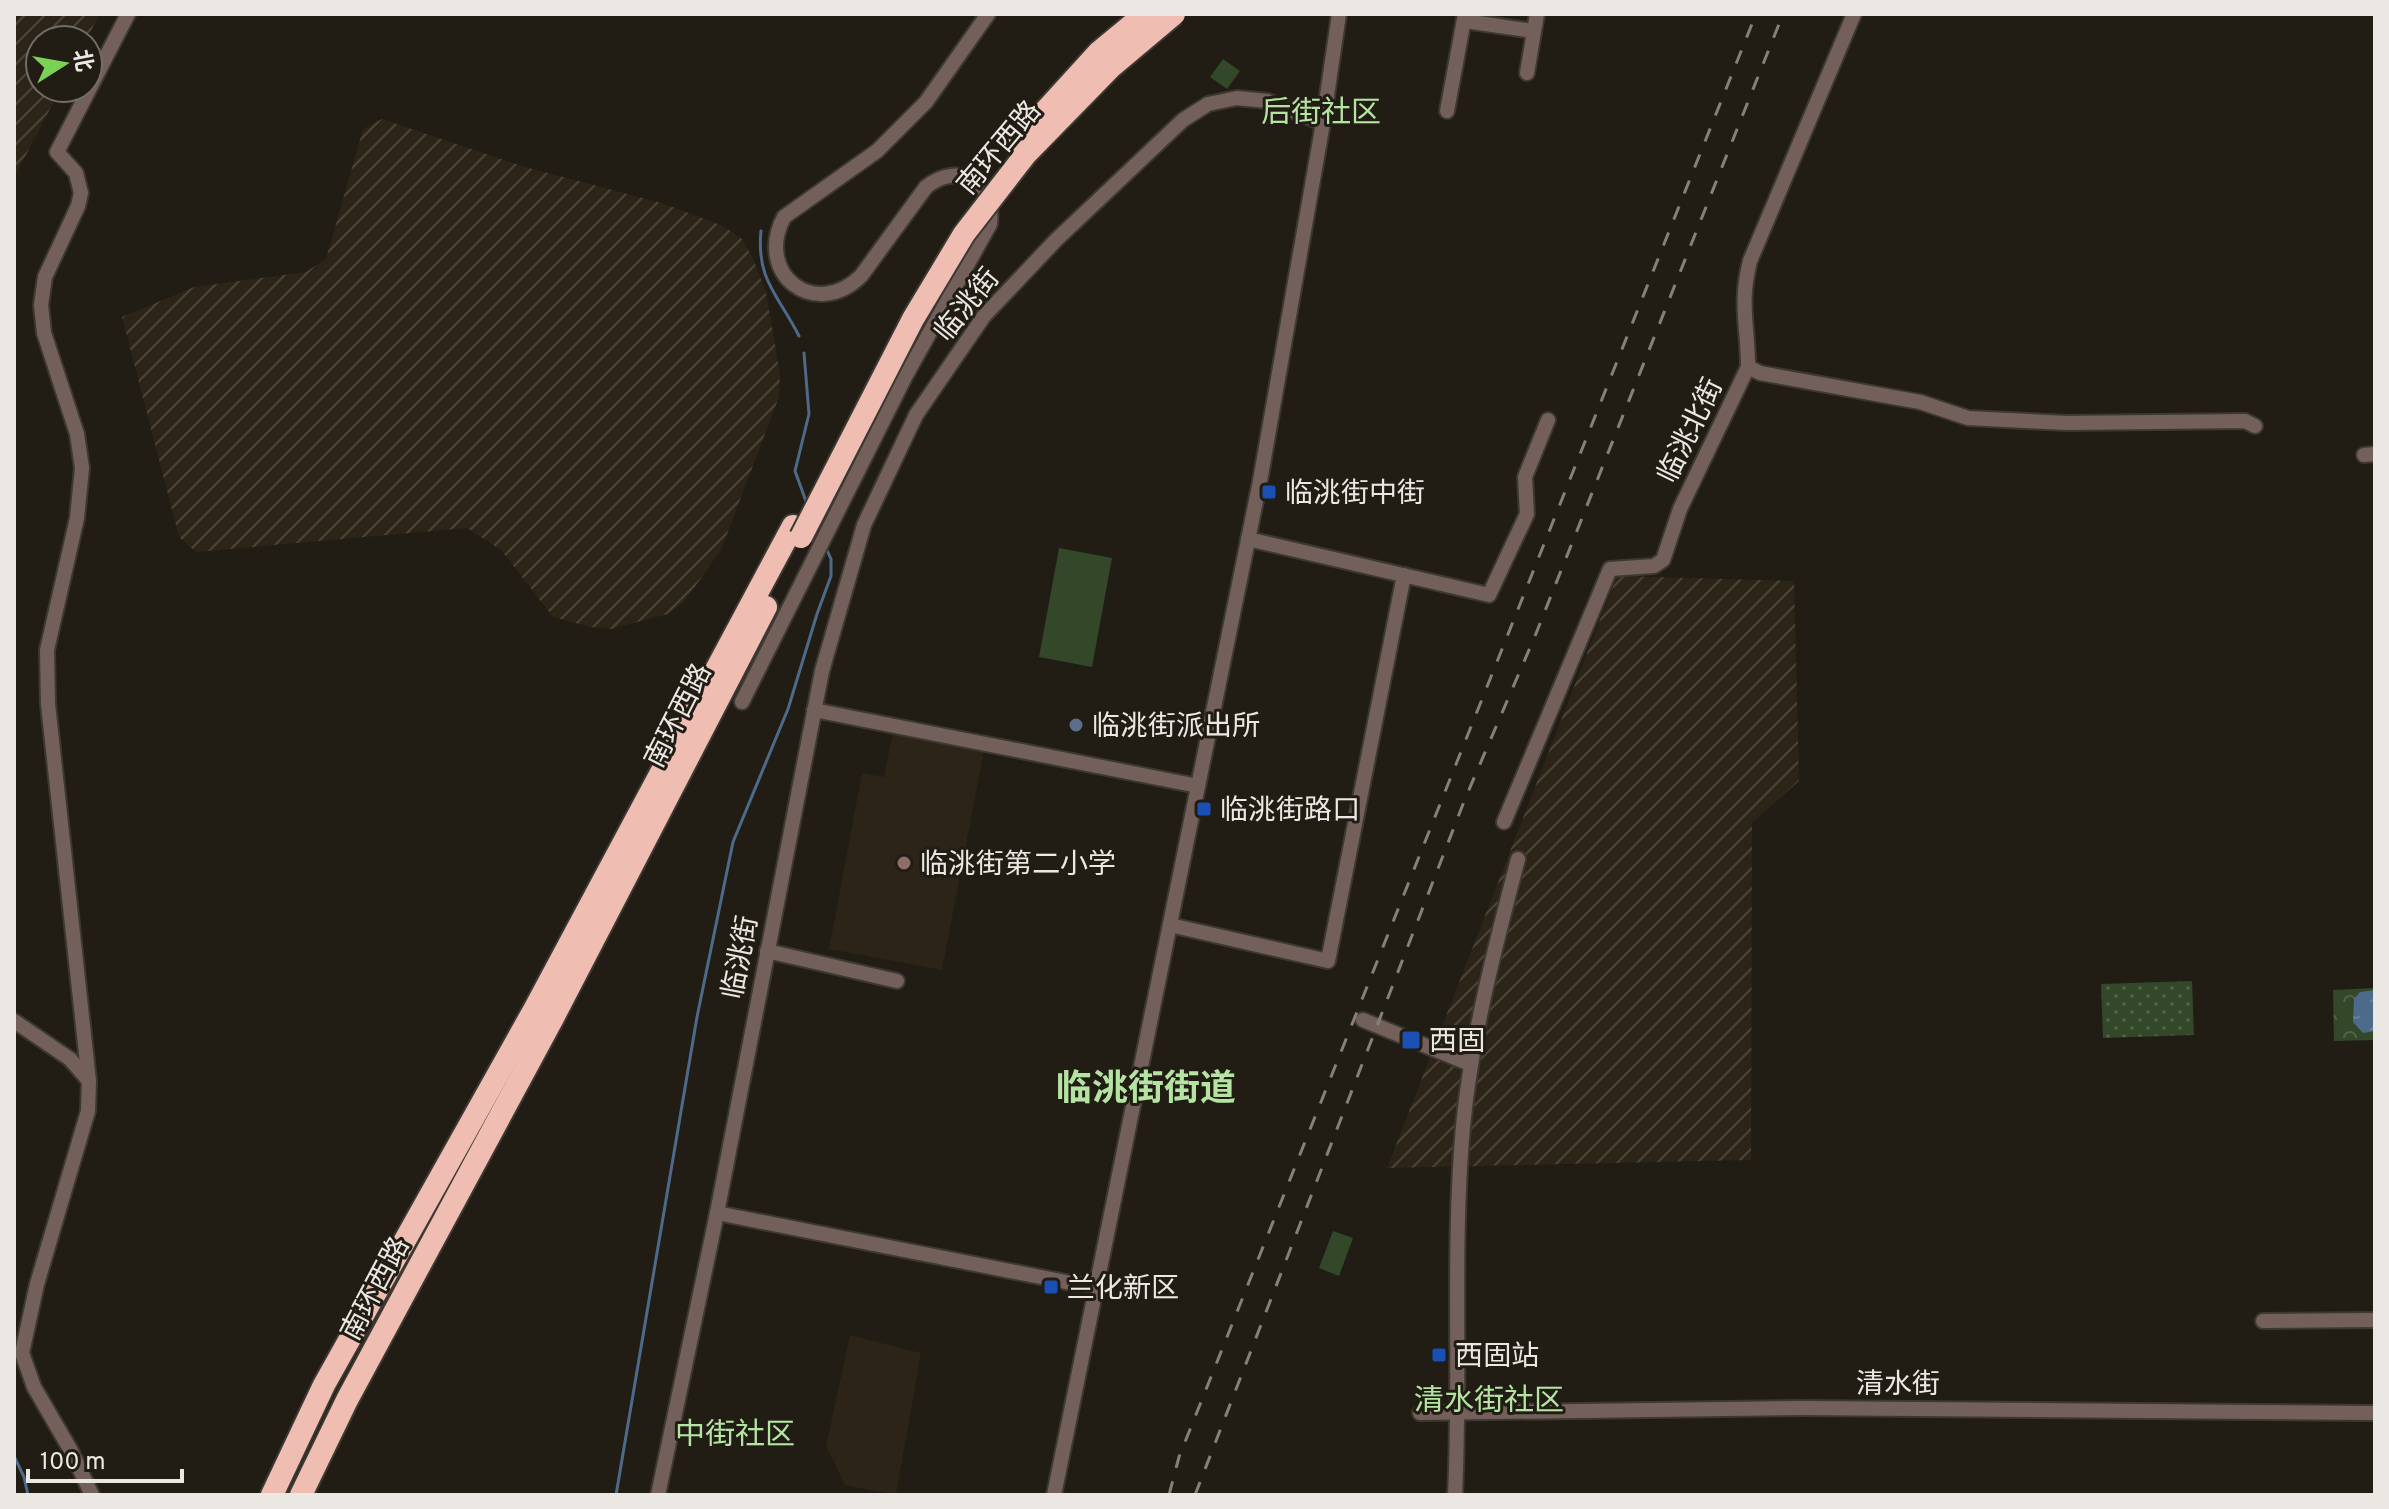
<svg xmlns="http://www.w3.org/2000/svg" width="2389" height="1509" font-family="Overpass,'Noto Sans SC',sans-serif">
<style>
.built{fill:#2b2417}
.industrial{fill:url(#industrial-furrows)}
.grass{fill:url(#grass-dots)}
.forest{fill:url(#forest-crowns)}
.pitch{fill:#334729}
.water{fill:url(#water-ripples)}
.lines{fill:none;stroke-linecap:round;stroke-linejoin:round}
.stream{stroke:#4e6a8a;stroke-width:3}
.minor-casing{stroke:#3d3932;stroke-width:18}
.highway-casing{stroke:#3d3932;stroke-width:26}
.minor{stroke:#74605b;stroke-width:14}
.highway{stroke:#efbdb1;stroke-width:22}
.rail{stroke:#84817a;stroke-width:3;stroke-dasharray:14 14;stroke-linecap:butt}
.highway-bridge-casing{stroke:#3d3932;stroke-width:26;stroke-linecap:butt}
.highway-bridge{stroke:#efbdb1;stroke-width:22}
.transit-dot{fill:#1a4fb4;stroke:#211d15;stroke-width:3}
.service-dot{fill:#5c6f8a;stroke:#211d15;stroke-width:3}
.education-dot{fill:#8d6e63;stroke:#211d15;stroke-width:3}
.labels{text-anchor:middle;stroke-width:6;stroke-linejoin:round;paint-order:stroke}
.street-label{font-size:28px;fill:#ebe8e3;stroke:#211d15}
.poi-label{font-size:28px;fill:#ebe8e3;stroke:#211d15;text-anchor:start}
.neighbourhood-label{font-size:30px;fill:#b4e3a2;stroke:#211d15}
.district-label{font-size:36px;font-weight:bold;fill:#b4e3a2;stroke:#211d15}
</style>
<defs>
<pattern id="industrial-furrows" width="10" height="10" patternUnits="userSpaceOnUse" patternTransform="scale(2)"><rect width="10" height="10" fill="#2b2417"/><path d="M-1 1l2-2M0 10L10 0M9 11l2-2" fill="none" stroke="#4a4439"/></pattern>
<pattern id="grass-dots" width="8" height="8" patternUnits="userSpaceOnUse" patternTransform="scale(2)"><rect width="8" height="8" fill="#334729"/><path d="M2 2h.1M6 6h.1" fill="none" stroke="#516248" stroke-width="1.8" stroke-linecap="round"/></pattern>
<pattern id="forest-crowns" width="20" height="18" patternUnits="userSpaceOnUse" patternTransform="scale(2)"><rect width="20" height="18" fill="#334729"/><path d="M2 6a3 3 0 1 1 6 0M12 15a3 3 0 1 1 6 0" fill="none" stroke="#516248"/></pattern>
<pattern id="water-ripples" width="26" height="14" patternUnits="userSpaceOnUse" patternTransform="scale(2)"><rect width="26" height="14" fill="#4e6a8a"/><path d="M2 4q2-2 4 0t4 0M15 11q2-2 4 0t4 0" fill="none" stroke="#687f9a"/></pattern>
</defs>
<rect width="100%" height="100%" fill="#211d15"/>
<!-- built -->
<g class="built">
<polygon points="893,732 984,750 942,970 829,949 862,773 884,777"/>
<polygon points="850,1335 921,1353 896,1495 845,1485 826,1446"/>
</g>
<!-- industrial -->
<g class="industrial">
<polygon points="14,14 100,14 86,40 40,40 40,88 61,88 14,178"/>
<polygon points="382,119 525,167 662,203 723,226 741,238 752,256 766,292 780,374 779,397 721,550 684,602 668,614 611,629 591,627 553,617 501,550 467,528 196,552 179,537 122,317 194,287 306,272 326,259 363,129"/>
<polygon points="1617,576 1794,581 1799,781 1752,823 1751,1160 1387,1168"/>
</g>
<!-- grass -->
<polygon class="grass" points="2192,981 2194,1035 2103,1038 2101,984"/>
<!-- forest -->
<polygon class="forest" points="2375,988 2375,1040 2334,1041 2333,990"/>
<!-- pitch -->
<g class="pitch">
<polygon points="1223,59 1240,71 1227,89 1210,77"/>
<polygon points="1059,548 1112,558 1092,667 1039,657"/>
<polygon points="1333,1231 1353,1238 1339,1276 1319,1268"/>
</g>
<!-- water -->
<polygon class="water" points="2375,990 2375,1031 2363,1033 2353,1022 2354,999 2360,992"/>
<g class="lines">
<!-- stream -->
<g class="stream">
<path d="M761,231c-5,49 18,65 38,105"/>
<polyline points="804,353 809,414 795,471 807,504"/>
<polyline points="14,1456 24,1477 28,1495"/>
<polyline points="616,1495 697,1017 733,842 788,709 817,614 831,576 831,559 826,548"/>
</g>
<!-- minor casing -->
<g class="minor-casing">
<g id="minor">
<polyline points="1465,21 1533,31"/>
<polyline points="1527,73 1537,14"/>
<polyline points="1447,111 1465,14"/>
<polyline points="1748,367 1760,373 1920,402 1968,418 2066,423 2245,421 2255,426"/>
<polyline points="2364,455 2375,454"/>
<polyline points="1248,539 1489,595 1527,514 1525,477 1548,420"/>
<path d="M742,702l163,-325 85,-153c5,-42 -31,-63 -64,-37l-65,89c-46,45 -107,-2 -77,-59l93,-66 49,-49 62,-88"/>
<polyline points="814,710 1198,786"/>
<path d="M1504,822l106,-253 44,-3 9,-6 17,-51 68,-142c0,-41 -9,-63 2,-106l104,-247"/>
<polyline points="1170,925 1328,961 1404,575"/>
<polyline points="767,951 897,981"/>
<polyline points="1363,1020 1470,1064"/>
<polyline points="14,1021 70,1059 89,1081 88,1111 37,1284 22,1353 34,1387 70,1449 92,1495"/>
<polyline points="89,1081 48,704 47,650 77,518 82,468 77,434 44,333 41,305 45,277 78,206 81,193 76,173 57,152 128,14"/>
<polyline points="717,1213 1096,1288"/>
<polyline points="2263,1321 2375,1320"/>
<polyline points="1420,1413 1801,1408 2375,1413"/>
<polyline points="658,1495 717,1213 822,671 864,525 916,415 984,316 1056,240 1183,120 1208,104 1237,98 1267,101 1323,123"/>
<polyline points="1054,1495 1260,481 1323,123 1339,14"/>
<path d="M1455,1495c6,-123 -3,-247 8,-369 9,-92 32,-179 55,-267"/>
</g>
</g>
<!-- highway casing -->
<g class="highway-casing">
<g id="highway">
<polyline points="272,1495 324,1385 535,1008 793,526"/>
<polyline points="301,1495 347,1400 553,1018 766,607"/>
</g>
</g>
<!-- minor -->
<use href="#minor" class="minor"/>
<!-- highway -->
<use href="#highway" class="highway"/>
<!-- rail -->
<g class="rail">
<polyline points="1169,1495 1179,1457 1756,14"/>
<polyline points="1195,1495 1465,799 1535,636 1783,14"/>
</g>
<!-- highway-bridge casing -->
<g class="highway-bridge-casing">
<g id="highway-bridge">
<polyline points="1016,143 1099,52 1145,14"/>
<polyline points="801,537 913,319 964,234 1026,154 1111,67 1174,14"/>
</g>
</g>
<!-- highway-bridge -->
<use href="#highway-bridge" class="highway-bridge"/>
</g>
<!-- markers -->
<g class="transit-dot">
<rect x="1261" y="484" width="16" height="16" rx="4"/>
<rect x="1196" y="801" width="16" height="16" rx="4"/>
<rect x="1401" y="1030" width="20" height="20" rx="4"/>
<rect x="1043" y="1279" width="16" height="16" rx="4"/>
<rect x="1431" y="1347" width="16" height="16" rx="4"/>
</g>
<circle class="service-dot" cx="1076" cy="725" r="8"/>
<circle class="education-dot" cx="904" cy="863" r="8"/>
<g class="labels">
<!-- street labels -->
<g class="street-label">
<text transform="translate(998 147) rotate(-50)" y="10">南环西路</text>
<text transform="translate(966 304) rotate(-51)" y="10">临洮街</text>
<text transform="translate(1689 430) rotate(-64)" y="10">临洮北街</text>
<text transform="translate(677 715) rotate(-63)" y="10">南环西路</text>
<text transform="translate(739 957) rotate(-79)" y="10">临洮街</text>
<text transform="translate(374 1288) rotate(-62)" y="10">南环西路</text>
<text x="1898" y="1393">清水街</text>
</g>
<!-- poi labels -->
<g class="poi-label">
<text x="1285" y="502">临洮街中街</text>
<text x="1092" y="735">临洮街派出所</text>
<text x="1220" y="819">临洮街路口</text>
<text x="920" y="873">临洮街第二小学</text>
<text x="1429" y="1050">西固</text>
<text x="1067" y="1297">兰化新区</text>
<text x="1455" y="1365">西固站</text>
</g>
<!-- neighbourhood labels -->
<g class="neighbourhood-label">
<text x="1321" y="122">后街社区</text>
<text x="1489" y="1410">清水街社区</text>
<text x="735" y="1444">中街社区</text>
</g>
<!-- district labels -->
<g class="district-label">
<text x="1146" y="1100">临洮街街道</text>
</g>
</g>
<!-- border -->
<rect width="2389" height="1509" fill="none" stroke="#ebe8e3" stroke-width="32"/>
<!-- north arrow -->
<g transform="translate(64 64) rotate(79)"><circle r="38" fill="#211d15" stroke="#726e67" stroke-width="2"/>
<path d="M0-6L14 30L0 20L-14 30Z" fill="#7bd156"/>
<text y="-12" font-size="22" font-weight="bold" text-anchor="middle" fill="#ebe8e3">北</text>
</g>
<!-- scale -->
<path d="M28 1469v12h154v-12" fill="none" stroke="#ebe8e3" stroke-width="4"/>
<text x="40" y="1469" font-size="24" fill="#ebe8e3" stroke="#211d15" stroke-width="6" paint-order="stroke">100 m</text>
</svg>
